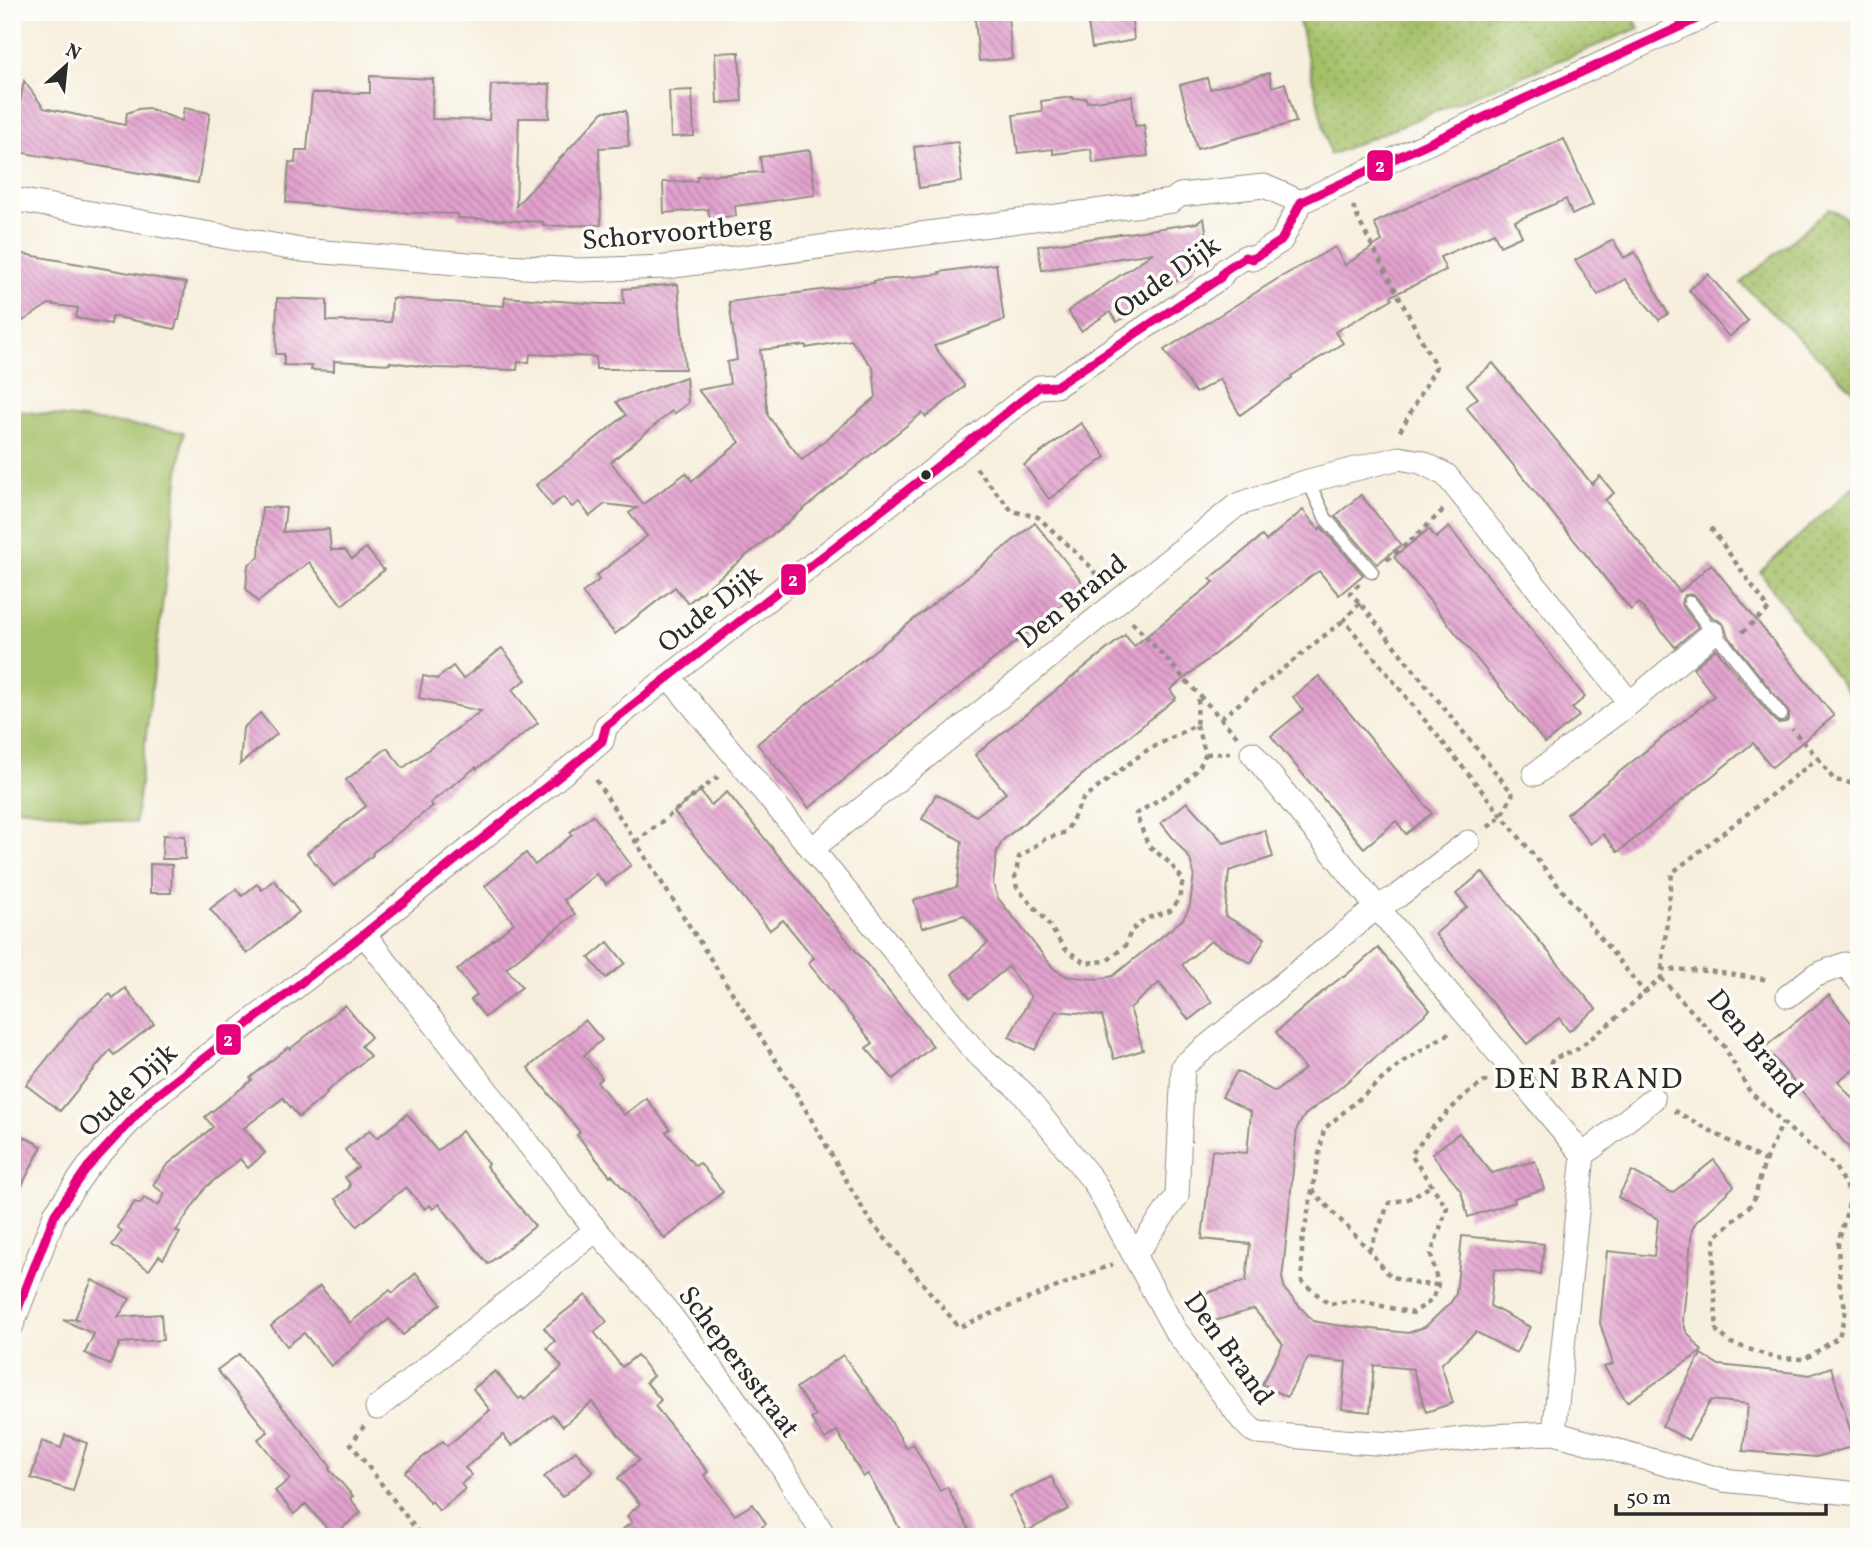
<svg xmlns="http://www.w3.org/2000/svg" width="1871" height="1549" font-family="Vollkorn,serif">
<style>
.grass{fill:url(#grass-dots);stroke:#687649;stroke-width:2}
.pitch{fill:#a4c067;stroke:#687649;stroke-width:2}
.building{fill:url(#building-back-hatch);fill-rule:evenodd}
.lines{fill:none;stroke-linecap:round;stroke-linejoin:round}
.service-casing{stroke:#918d84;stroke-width:15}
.minor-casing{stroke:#918d84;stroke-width:25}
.path{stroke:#918d84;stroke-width:4.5;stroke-dasharray:5 5;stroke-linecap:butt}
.service{stroke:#fff;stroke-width:12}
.minor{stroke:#fff;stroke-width:23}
.bus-1-casing{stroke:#fdfcf7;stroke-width:14}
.bus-1{stroke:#e6007e;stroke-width:9}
.bus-dot{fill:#2b2b2b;stroke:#fdfcf7;stroke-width:2.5}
.labels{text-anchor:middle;stroke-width:7;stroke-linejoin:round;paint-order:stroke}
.street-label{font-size:28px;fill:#2b2b2b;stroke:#fdfcf7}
.neighbourhood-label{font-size:30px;letter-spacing:2px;fill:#2b2b2b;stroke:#fdfcf7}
.line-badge{stroke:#fdfcf7;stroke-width:2.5}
.badge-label{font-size:19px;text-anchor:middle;font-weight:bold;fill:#fff}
</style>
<defs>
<pattern id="grass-dots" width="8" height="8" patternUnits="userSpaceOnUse" patternTransform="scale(1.75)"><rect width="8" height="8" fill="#a4c067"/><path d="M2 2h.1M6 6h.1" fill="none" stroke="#869c55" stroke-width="1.8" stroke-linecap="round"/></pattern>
<pattern id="building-back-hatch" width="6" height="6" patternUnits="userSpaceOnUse" patternTransform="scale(1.75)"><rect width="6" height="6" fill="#e2a1ce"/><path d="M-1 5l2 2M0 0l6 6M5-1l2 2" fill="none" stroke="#b783a7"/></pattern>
</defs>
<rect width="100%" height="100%" fill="#fdfcf7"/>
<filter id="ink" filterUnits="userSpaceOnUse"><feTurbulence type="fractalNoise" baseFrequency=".0143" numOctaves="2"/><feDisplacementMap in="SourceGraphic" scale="14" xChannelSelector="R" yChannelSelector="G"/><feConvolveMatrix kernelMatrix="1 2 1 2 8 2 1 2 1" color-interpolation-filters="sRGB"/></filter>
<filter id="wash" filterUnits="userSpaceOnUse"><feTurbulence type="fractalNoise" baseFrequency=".00686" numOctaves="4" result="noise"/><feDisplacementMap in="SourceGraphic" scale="28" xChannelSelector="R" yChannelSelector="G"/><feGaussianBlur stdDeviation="1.57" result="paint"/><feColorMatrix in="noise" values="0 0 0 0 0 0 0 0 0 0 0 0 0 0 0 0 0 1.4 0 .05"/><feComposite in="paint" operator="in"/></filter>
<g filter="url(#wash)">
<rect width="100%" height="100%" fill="#f7efde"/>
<!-- grass -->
<g class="grass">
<polygon points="1297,12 1631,12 1639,28 1330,155"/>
<polygon points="1829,209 1859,224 1859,396 1741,283"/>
<polygon points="1859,481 1859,709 1760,572"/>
</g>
<!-- pitch -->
<polygon class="pitch" points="12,410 184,432 135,823 12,807"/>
<g id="blocks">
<!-- building -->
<g class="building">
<polygon points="1086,12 1131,12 1134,40 1092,48"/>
<polygon points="1008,16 1012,59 979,61 975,19"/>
<polygon points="739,52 742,101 717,103 715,53"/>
<polygon points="1269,73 1272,87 1285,83 1296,122 1197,149 1180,85 1207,78 1210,89"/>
<polygon points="370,76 433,79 432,119 489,120 491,85 550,84 549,118 519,118 516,206 604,111 626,111 629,146 599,148 601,225 543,226 543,222 458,218 458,214 380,212 286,202 289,162 295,163 296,150 307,150 312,93 370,93"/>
<polygon points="24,81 44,108 125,125 127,113 138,109 148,108 182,121 184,108 210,113 198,183 12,151 12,143"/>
<polygon points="692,90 694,136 671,137 669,91"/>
<polygon points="1132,96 1135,126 1144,125 1148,156 1093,163 1091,149 1053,154 1053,149 1018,153 1013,115 1042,111 1041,101 1073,97 1073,99 1086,98 1087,102"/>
<polygon points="1564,139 1593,205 1572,215 1566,199 1515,221 1522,236 1500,246 1494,233 1440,257 1446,270 1391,296 1392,299 1335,332 1343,343 1291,376 1292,378 1240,415 1220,379 1196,393 1164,350 1279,278 1335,247 1345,265 1382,241 1374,223 1434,195"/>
<polygon points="958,142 962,182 919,188 914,147"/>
<polygon points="810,150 815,195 735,206 736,216 710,218 708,209 664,213 663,182 697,181 697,176 762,172 760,157"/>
<polygon points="1204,218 1210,257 1194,260 1195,271 1179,279 1117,322 1110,312 1081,331 1068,311 1153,253 1042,270 1038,246 1197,223"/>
<polygon points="1613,240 1624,258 1635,252 1668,314 1659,320 1625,279 1598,295 1575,260"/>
<polygon points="12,252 186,283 179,320 177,320 175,329 112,316 111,324 76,318 78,308 49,304 12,328"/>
<path d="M996,264l8,56 -70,26 30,39v2l-38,30 -4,-4 -234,190 -13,-16 -60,47 -33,-41 17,-13 -3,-4 51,-40 -18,-23 8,-5 -32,-4 -15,12 -11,-14 -7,5 -9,-10 -11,9 -16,-21 90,-70 -10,-13 70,-25 2,26 -14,11 -2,-3 -61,51 32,42 43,-31 6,8 48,-39 -42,-52 32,-6 -3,-22 10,-2 -8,-58 145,-19v-2l66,-7 -1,-2zM851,340l22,28 3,29 -74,63 -34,-44 -8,-66 46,-5v3z"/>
<polygon points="1708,274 1748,321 1729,337 1689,290"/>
<polygon points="678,284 685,369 596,369 596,357 530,354 529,362 518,362 517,370 434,368 390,362 390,364 334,361 334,371 311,370 312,366 284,365 284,354 276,354 277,298 327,300 327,321 391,322 392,298 504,306 505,297 600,304 624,304 623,289"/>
<polygon points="1493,363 1592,484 1600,476 1614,493 1605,500 1680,592 1711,564 1834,716 1772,767 1753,743 1618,852 1603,834 1591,844 1567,814 1714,696 1693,668 1716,649 1775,721 1778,723 1786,722 1789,719 1789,713 1727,634 1724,625 1718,620 1714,619 1694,594 1685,595 1682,599 1681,604 1698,627 1675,647 1639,603 1631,610 1466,407 1478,398 1467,385"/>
<polygon points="1081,423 1106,457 1049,499 1024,465"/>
<polygon points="1361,495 1401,545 1377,564 1335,516"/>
<polygon points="262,507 286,508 283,532 329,529 331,550 345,550 352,559 366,548 384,570 342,605 309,562 258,602 246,589 248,565 259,557"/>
<polygon points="1303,510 1319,530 1321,527 1363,575 1339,595 1319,571 1311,576 1170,690 1176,698 1003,840 997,851 995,868 993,884 998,898 1054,969 1066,976 1083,978 1098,979 1113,976 1183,919 1187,912 1190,905 1194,874 1190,859 1161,823 1187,802 1224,843 1265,830 1273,857 1229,871 1225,916 1265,938 1251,963 1211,941 1182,965 1212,1002 1189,1020 1159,983 1130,1008 1143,1050 1114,1059 1102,1016 1079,1013 1056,1011 1035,1050 1009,1037 1031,997 1008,967 970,998 952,974 988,943 964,915 922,928 914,900 957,887 962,841 922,819 936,794 976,816 1006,793 975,755 1125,635 1134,646 1214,582 1210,579 1262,536 1266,541"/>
<polygon points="1035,523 1085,586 809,808 757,744"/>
<polygon points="1449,527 1585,697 1572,708 1579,716 1545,743 1394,557 1429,529 1436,538"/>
<polygon points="502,648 526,680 512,690 538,723 477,769 476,767 430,803 433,806 372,853 373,855 334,886 307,853 366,806 346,780 387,748 403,768 481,711 419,698 423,676 437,679 453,666 463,679"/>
<polygon points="1319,676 1432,813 1406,834 1396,821 1364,848 1271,736 1303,710 1293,697"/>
<polygon points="260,713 277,734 240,764 243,728"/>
<polygon points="700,791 711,805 727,792 933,1046 893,1079 866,1048 873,1043 808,963 814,958 783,920 770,930 674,812"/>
<polygon points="593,815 631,865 606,885 596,874 564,900 575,914 506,968 522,987 485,1017 471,1000 477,995 457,970 514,923 485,886 526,853 535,865 572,835 570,832"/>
<polygon points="163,835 185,836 185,859 162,859"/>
<polygon points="150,864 172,865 171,893 150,893"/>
<polygon points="1482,872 1596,1009 1569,1031 1559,1018 1527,1044 1435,934 1467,907 1456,894"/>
<polygon points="274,880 299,912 247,954 210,909 236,889 242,896 257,884 262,890"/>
<polygon points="608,942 625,963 606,978 589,958"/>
<polygon points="1378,948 1430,1010 1341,1087 1305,1115 1301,1121 1297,1128 1284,1262 1282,1278 1285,1290 1313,1321 1335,1325 1408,1333 1425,1327 1451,1302 1456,1294 1462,1236 1544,1244 1541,1274 1494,1269 1490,1306 1530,1327 1516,1353 1476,1332 1441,1364 1453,1403 1426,1412 1413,1369 1374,1365 1370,1412 1342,1409 1346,1362 1308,1358 1287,1397 1262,1384 1283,1344 1254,1309 1211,1322 1203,1294 1246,1281 1250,1244 1202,1239 1212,1150 1247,1153 1251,1112 1222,1097 1237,1071 1275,1092 1305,1069 1276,1032 1321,993 1343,976 1344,977"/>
<polygon points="125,988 154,1024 114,1055 110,1050 60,1111 26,1085 78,1020 110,994 113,998"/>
<polygon points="1829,995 1859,1032 1859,1065 1838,1081 1859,1107 1859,1160 1765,1047"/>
<polygon points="345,1005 371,1037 361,1046 370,1056 326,1092 327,1094 299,1117 283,1098 244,1128 265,1153 248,1168 240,1159 206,1187 176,1231 180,1233 163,1259 159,1256 149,1270 112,1245 122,1231 117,1227 135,1202 140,1204 144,1198 158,1206 165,1194 153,1185 166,1166 213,1127 205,1117 252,1080 250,1078 288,1047 290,1049"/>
<polygon points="585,1020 602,1040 584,1055 602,1078 597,1082 624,1115 646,1098 670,1129 666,1132 695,1166 700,1163 723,1192 665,1239 612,1175 610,1176 577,1135 580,1132 528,1068"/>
<polygon points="407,1114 437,1151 462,1131 488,1164 486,1166 535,1226 488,1264 439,1204 433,1209 430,1205 425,1209 406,1187 357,1226 336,1199 350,1187 349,1185 350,1184 345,1177 358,1167 345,1150 370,1130 377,1138"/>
<polygon points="12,1131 42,1146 12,1205"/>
<polygon points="1459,1133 1492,1173 1535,1161 1544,1189 1514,1198 1515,1202 1468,1217 1461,1191 1432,1154"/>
<polygon points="1714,1160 1734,1186 1696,1222 1692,1230 1683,1320 1686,1331 1702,1351 1627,1402 1604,1367 1613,1364 1600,1323 1607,1251 1654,1256 1658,1219 1618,1197 1632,1171 1672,1193"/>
<polygon points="416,1273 441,1304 403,1335 389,1319 331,1366 304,1333 287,1346 271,1326 320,1286 350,1323 390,1290 393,1293"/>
<polygon points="92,1280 130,1299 118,1317 161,1314 163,1340 120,1343 110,1365 85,1353 94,1334 63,1320 77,1319 75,1318"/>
<polygon points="586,1295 607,1322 594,1332 622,1367 637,1355 653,1376 646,1382 661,1400 655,1406 708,1472 704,1475 735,1515 753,1504 766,1524 750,1534 752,1537 613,1537 632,1522 627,1516 640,1504 618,1478 639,1460 592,1402 563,1426 552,1414 512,1446 503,1435 465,1468 472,1475 461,1484 465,1489 439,1511 432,1501 430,1503 405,1472 443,1441 447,1446 490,1410 473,1389 495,1371 519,1399 522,1397 524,1400 562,1367 547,1348 555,1341 544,1328"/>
<polygon points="239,1354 331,1467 329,1469 353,1496 350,1498 361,1512 333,1536 306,1504 294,1514 275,1491 290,1479 258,1439 268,1432 217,1370"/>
<polygon points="1701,1354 1719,1365 1796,1373 1810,1375 1831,1367 1855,1446 1816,1457 1743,1451 1748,1404 1711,1400 1688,1440 1662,1426"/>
<polygon points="843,1355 890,1420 906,1448 913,1444 940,1491 947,1487 973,1537 904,1537 886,1503 885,1504 868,1474 863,1477 837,1431 825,1439 811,1419 816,1416 796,1388"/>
<polygon points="65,1435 87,1443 73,1491 31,1478 42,1441 61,1448"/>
<polygon points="576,1451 593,1472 562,1497 544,1477"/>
<polygon points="1051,1477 1069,1509 1027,1531 1010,1496"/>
</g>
</g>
</g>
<g filter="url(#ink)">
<use href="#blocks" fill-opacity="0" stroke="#918d84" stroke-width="2"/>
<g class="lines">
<!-- service casing -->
<g class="service-casing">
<g id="service">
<polyline points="1308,481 1326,519 1372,572"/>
<polyline points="1690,602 1713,633 1726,646 1781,715"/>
</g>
</g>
<!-- minor casing -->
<g class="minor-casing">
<g id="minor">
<polyline points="12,199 301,250 468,264 581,270 666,267 1172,201 1180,195 1264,186 1301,202"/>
<polyline points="669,677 812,849 976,1053 1021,1091 1094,1182 1175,1330 1243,1421 1252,1430 1259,1433 1342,1441 1410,1445 1488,1436 1554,1433 1723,1480 1859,1494"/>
<polyline points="1252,753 1377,907 1583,1155 1554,1433"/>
<polyline points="1535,774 1630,703 1713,633"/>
<polyline points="812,849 1237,505 1308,481 1399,458 1421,462 1446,475 1630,703"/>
<polyline points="364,934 596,1230 667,1311 731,1394 778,1461 825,1537"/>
<polyline points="1788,996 1814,976 1845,964 1859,981"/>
<polyline points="1583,1155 1653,1099"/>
<polyline points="1135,1255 1177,1196 1183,1066 1377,907 1398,896 1468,842"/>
<polyline points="12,1325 55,1214 88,1167 150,1100 364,934 582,758 602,741 606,726 1039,387 1056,386 1220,278 1225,270 1245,257 1253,259 1281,241 1301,202 1713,12"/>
<polyline points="377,1408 596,1230"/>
</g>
</g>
<!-- path -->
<g class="path">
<polyline points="1353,206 1359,221 1436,367 1399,433"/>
<polyline points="976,468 1012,511 1038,517 1091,567 1103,585"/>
<polyline points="1711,528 1769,609 1740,634"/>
<polyline points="1387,560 1413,539 1443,510"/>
<polyline points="1359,584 1350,593 1360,603 1513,794"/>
<polyline points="1360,603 1344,620 1645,993"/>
<polyline points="1132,622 1237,736"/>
<polyline points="1221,718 1344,620"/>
<polyline points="1196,725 1206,754 1198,769 1183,784 1136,814 1148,845 1171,864 1183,880 1179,899 1170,911 1145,919 1131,931 1125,946 1107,961 1085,963 1064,948 1046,920 1017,888 1015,878 1019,857 1045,839 1066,832 1083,799 1144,752 1196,725 1199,695"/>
<polyline points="1206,754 1230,753"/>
<polyline points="1818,758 1834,780 1856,784 1859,788"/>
<polyline points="596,780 792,1086 868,1218 959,1327 1113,1264"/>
<polyline points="1488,827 1502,816 1513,793"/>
<polyline points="636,842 720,775"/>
<polyline points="1662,969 1672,873 1818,758 1792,729"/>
<polyline points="1661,978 1724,1046 1750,1092 1794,1133 1834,1165 1851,1196 1838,1244 1840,1289 1846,1310 1839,1337 1805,1359 1775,1358 1731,1343 1717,1331 1713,1273 1715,1237 1753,1203 1765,1161 1673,1110"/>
<polyline points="1449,1033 1401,1063 1324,1129 1302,1243 1302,1282 1329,1304 1356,1300 1413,1313 1432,1300 1438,1285 1431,1254 1447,1208 1411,1155 1432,1128 1465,1095 1489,1079"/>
<polyline points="1544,1072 1554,1058 1575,1051 1614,1020 1661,978 1662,969 1707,971 1770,980"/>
<polyline points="1765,1161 1783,1122"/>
<polyline points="1312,1190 1367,1248 1390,1276 1417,1284 1438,1285"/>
<polyline points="1369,1251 1389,1203 1408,1199 1431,1186"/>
<polyline points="364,1426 351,1444 422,1537"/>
</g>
<!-- service -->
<use href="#service" class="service"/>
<!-- minor -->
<use href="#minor" class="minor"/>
<!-- bus-1 casing -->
<g class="bus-1-casing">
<polyline id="bus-1" points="12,1324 55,1214 88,1167 150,1100 364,934 582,758 602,741 606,726 1039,387 1056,386 1220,278 1225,270 1245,257 1253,259 1281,241 1301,202 1712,12"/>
</g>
<!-- bus-1 -->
<use href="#bus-1" class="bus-1"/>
</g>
</g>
<!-- markers -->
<circle class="bus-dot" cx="926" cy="475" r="6"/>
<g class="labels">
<!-- street labels -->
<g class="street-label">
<text transform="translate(677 231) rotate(-5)" y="10">Schorvoortberg</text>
<text transform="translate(1166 276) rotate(-35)" y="10">Oude Dijk</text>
<text transform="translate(1071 600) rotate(-39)" y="10">Den Brand</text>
<text transform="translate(709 608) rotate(-38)" y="10">Oude Dijk</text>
<text transform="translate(1756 1043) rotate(50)" y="10">Den Brand</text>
<text transform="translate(127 1089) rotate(-43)" y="10">Oude Dijk</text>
<text transform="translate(1230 1348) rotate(54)" y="10">Den Brand</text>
<text transform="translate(740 1361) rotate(53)" y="10">Schepersstraat</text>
</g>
<!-- neighbourhood labels -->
<g class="neighbourhood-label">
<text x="1589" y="1088">DEN BRAND</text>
</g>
</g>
<g class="line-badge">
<rect x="1366" y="149" width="28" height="33" rx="7" fill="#e6007e"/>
<rect x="780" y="563" width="27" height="33" rx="7" fill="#e6007e"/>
<rect x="215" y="1023" width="27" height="33" rx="7" fill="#e6007e"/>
</g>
<g class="badge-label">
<text x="1380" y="172">2</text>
<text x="793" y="586">2</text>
<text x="228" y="1046">2</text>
</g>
<!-- margin -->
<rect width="1871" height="1549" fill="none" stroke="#fdfcf7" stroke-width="42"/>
<!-- north arrow -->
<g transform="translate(66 66) rotate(27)" stroke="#fdfcf7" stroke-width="5" paint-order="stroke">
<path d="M0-5L12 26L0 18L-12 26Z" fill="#2b2b2b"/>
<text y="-10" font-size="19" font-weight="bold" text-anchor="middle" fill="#2b2b2b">N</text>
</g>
<!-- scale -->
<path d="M1616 1504v10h210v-10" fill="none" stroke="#2b2b2b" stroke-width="3.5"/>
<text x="1626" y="1504" font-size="21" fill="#2b2b2b" stroke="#fdfcf7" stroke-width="5" paint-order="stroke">50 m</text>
</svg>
